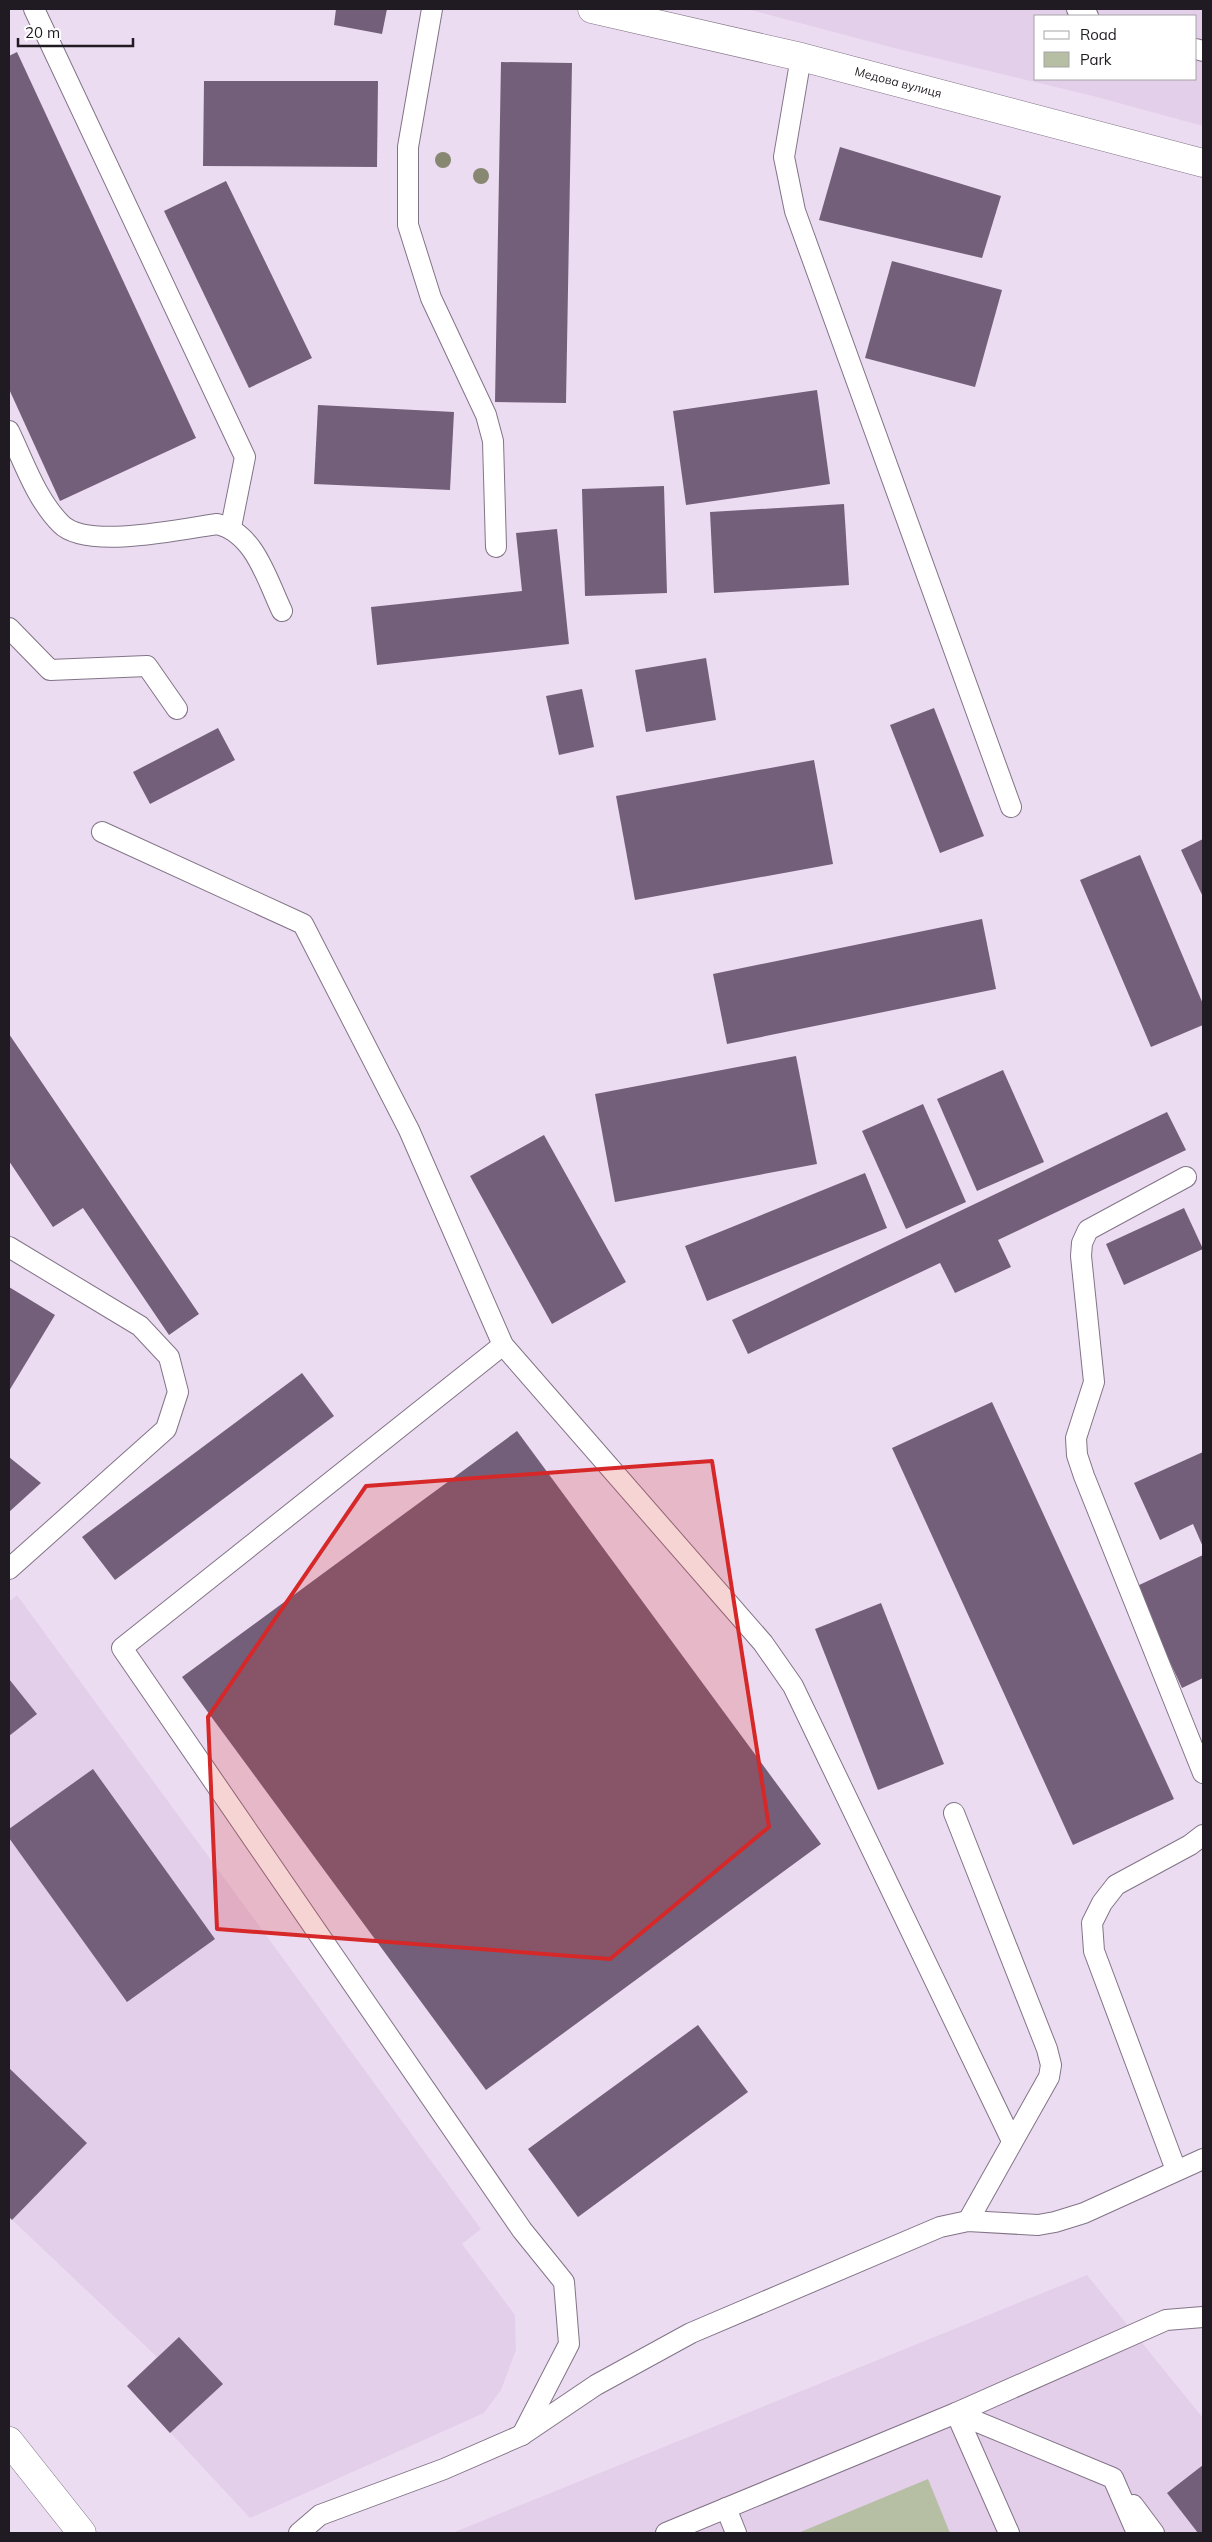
<svg xmlns="http://www.w3.org/2000/svg" width="1212" height="2542" font-family="Mulish,sans-serif">
<style>
.built{fill:#e4cfea;fill-rule:evenodd}
.green{fill:#b6bfa3}
.building{fill:#735f79}
.lines{fill:none;stroke-linecap:round;stroke-linejoin:round}
.lane-casing{stroke:#827487;stroke-width:22}
.street-casing{stroke:#827487;stroke-width:29}
.lane{stroke:#fff;stroke-width:20}
.street{stroke:#fff;stroke-width:28}
.tree{fill:#878772}
.marked{fill:#d62828;fill-opacity:0.2;stroke:#d62828;stroke-width:4;stroke-linejoin:round}
.labels{text-anchor:middle;stroke-width:5;stroke-linejoin:round;paint-order:stroke}
.street-label{font-size:12px;fill:#201b22;stroke:#fff}
</style>
<rect width="100%" height="100%" fill="#ecdcf1"/>
<!-- built -->
<g class="built">
<path d="M747,9h456v117l-110,-30 -199,-48zM1036,16h160v63h-160z"/>
<polygon points="17,1595 481,2229 462,2244 515,2315 516,2350 501,2390 484,2413 250,2518 127,2386 157,2357 9,2217 9,1602"/>
<polygon points="1087,2275 1203,2418 1203,2533 452,2533"/>
</g>
<!-- green -->
<polygon class="green" points="928,2479 950,2533 798,2533"/>
<!-- building -->
<g class="building">
<polygon points="336,9 387,9 382,34 334,25"/>
<polygon points="17,52 196,438 60,501 9,389 9,56"/>
<polygon points="501,62 572,63 566,403 495,402"/>
<polygon points="204,81 378,81 377,167 203,166"/>
<polygon points="840,147 1001,196 982,258 819,220"/>
<polygon points="226,181 312,358 249,388 164,211"/>
<polygon points="892,261 1002,290 975,387 865,358"/>
<polygon points="817,390 830,484 686,505 673,411"/>
<polygon points="318,405 454,412 450,490 314,484"/>
<polygon points="664,486 667,593 585,596 582,489"/>
<polygon points="844,504 849,585 714,593 710,512"/>
<polygon points="557,529 569,644 377,665 371,607 522,591 516,533"/>
<polygon points="706,658 716,720 646,732 635,670"/>
<polygon points="582,689 594,747 559,755 546,696"/>
<polygon points="934,708 984,836 940,853 890,725"/>
<polygon points="218,728 235,760 150,804 133,772"/>
<polygon points="814,760 833,864 635,900 616,796"/>
<polygon points="1203,839 1203,897 1181,850"/>
<polygon points="1140,855 1203,1004 1203,1025 1151,1047 1080,880"/>
<polygon points="982,919 996,989 727,1044 713,974"/>
<polygon points="9,1034 199,1314 169,1335 83,1208 53,1227 9,1161"/>
<polygon points="796,1056 817,1164 615,1202 595,1094"/>
<polygon points="1003,1070 1044,1162 977,1191 937,1099"/>
<polygon points="923,1104 966,1202 906,1229 862,1131"/>
<polygon points="1167,1112 1186,1150 998,1240 1011,1267 955,1293 940,1263 748,1354 732,1320"/>
<polygon points="544,1135 626,1282 552,1324 470,1176"/>
<polygon points="865,1173 887,1228 707,1301 685,1246"/>
<polygon points="1184,1208 1203,1249 1124,1285 1106,1244"/>
<polygon points="9,1287 55,1315 9,1391"/>
<polygon points="302,1373 334,1416 115,1580 82,1537"/>
<polygon points="992,1402 1174,1799 1073,1845 892,1448"/>
<polygon points="517,1431 821,1844 486,2090 182,1677"/>
<polygon points="1203,1452 1203,1547 1193,1524 1160,1540 1134,1483"/>
<polygon points="9,1457 41,1483 9,1512"/>
<polygon points="1203,1555 1203,1678 1182,1688 1135,1587"/>
<polygon points="881,1603 944,1764 878,1790 815,1629"/>
<polygon points="9,1679 37,1714 9,1736"/>
<polygon points="93,1769 215,1939 127,2002 9,1838 9,1829"/>
<polygon points="698,2025 748,2092 578,2217 528,2149"/>
<polygon points="9,2068 87,2143 12,2220 9,2217"/>
<polygon points="179,2337 223,2384 170,2433 127,2386"/>
<polygon points="1203,2465 1203,2533 1198,2533 1167,2493"/>
</g>
<g class="lines">
<!-- lane casing -->
<g class="lane-casing">
<g id="lane">
<polyline points="34,9 245,457 231,527"/>
<polyline points="432,9 408,147 408,225 431,298 486,415 493,441 496,547"/>
<polyline points="1077,9 1088,16"/>
<polyline points="1196,49 1203,51"/>
<polyline points="801,57 784,157 795,211 1011,807"/>
<path d="M9,431c15,31 27,68 52,93 25,26 122,5 156,0 38,9 50,56 65,87"/>
<polyline points="9,628 50,670 147,666 177,709"/>
<polyline points="102,832 303,924 409,1130 503,1345 763,1643 793,1686 1012,2141"/>
<polyline points="1186,1177 1088,1230 1082,1243 1081,1256 1094,1382 1076,1438 1077,1455 1084,1476 1203,1773"/>
<polyline points="9,1247 140,1326 169,1357 178,1392 166,1429 9,1569"/>
<polyline points="503,1345 122,1648 522,2230 564,2282 569,2344 522,2435"/>
<polyline points="954,1813 1047,2049 1051,2065 1049,2077 968,2221"/>
<polyline points="1176,2170 1094,1951 1092,1923 1102,1903 1116,1885 1190,1845 1203,1835"/>
<polyline points="1133,2505 1154,2533"/>
<polyline points="726,2508 736,2533"/>
<polyline points="299,2533 320,2515 444,2469 522,2435 596,2385 691,2333 940,2227 968,2221 1038,2225 1055,2222 1084,2213 1203,2159"/>
<polyline points="666,2533 956,2413 1113,2478 1137,2533"/>
<polyline points="1009,2533 956,2413 1166,2320 1203,2317"/>
</g>
</g>
<!-- street casing -->
<g class="street-casing">
<g id="street">
<path id="s1" d="M592,9l209,48 402,106"/>
<polyline points="9,2441 82,2533"/>
</g>
</g>
<!-- lane -->
<use href="#lane" class="lane"/>
<!-- street -->
<use href="#street" class="street"/>
</g>
<!-- trees -->
<g class="tree">
<circle cx="443" cy="160" r="8"/>
<circle cx="481" cy="176" r="8"/>
</g>
<!-- marked area -->
<path class="marked" d="M712,1461l57,366 -159,132 -393,-30 -9,-212 158,-231z"/>
<g class="labels">
<!-- street labels -->
<g class="street-label">
<text dy="4" stroke="none"><textPath href="#s1" startOffset="315">Медова вулиця</textPath></text>
</g>
</g>
<!-- border -->
<rect width="1212" height="2542" fill="none" stroke="#201b22" stroke-width="20"/>
<!-- legend -->
<rect x="1034" y="15" width="162" height="65" fill="#ffffff" stroke="#a6a4a7"/>
<rect x="1044" y="31" width="25" height="8" fill="#ffffff" stroke="#a6a4a7"/>
<text x="1080" y="40" font-size="15" fill="#201b22">Road</text>
<rect x="1044" y="52" width="25" height="15" fill="#b6bfa3" stroke="#a6a4a7"/>
<text x="1080" y="65" font-size="15" fill="#201b22">Park</text>
<!-- scale -->
<path d="M18 38v8h115v-8" fill="none" stroke="#201b22" stroke-width="2.5"/>
<text x="25" y="38" font-size="15" fill="#201b22" stroke="#ffffff" stroke-width="4" paint-order="stroke">20 m</text>
</svg>
